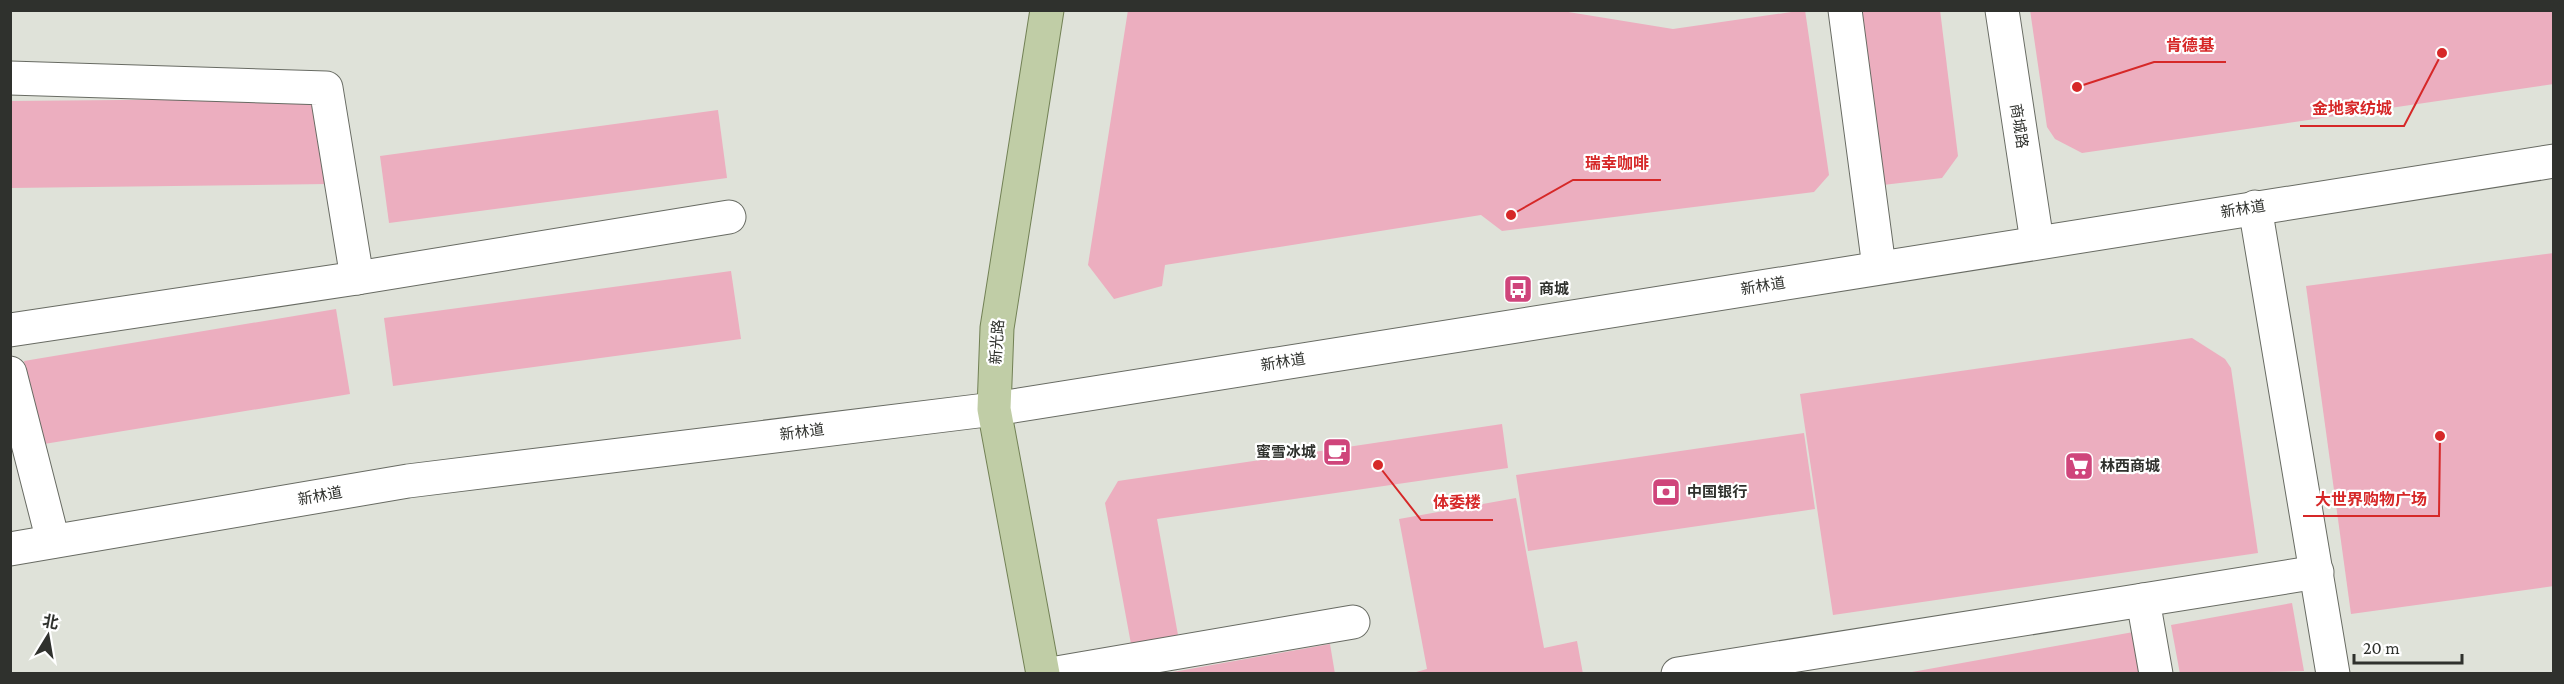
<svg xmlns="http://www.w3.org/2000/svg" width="2564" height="684" font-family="'Crimson Pro','Noto Sans SC',serif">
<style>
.building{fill:#ecaebf}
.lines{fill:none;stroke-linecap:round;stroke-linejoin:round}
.minor-casing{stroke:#686b63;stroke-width:35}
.major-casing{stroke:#728155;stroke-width:35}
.minor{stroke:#fff;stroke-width:33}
.major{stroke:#c0cda6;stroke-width:33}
.labels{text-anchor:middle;stroke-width:4.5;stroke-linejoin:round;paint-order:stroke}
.street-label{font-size:15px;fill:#2f312d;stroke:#fff}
.poi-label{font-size:15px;font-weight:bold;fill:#2f312d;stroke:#fff;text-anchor:start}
.leader{fill:none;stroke:#d62828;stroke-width:2}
.callout-dot{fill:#d62828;stroke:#fff;stroke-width:2}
.callout-label{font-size:16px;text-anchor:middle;font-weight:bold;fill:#d62828;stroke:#fff;stroke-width:4.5;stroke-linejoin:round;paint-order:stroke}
</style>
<rect width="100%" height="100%" fill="#dfe2d9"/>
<!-- building -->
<g class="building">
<polygon points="1128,10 1556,10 1673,29 1805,10 1829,175 1814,192 1502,231 1481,215 1165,265 1162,286 1114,299 1088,265"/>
<polygon points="1861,10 1940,10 1958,156 1942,178 1883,185"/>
<polygon points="2030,10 2554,10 2554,84 2082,153 2055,139 2047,127"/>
<polygon points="327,98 327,184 10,188 10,101"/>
<polygon points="718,110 727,178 389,223 380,156"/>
<polygon points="2554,253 2554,586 2351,614 2306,286"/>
<polygon points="731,271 741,339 393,386 384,318"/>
<polygon points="336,309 350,394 38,445 24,361"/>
<polygon points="2192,338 2225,359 2231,368 2258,553 1833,615 1800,394"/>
<polygon points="1502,424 1508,468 1157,519 1178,635 1131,644 1105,503 1118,481"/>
<polygon points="1804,433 1815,509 1528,551 1516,475"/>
<polygon points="1516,498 1544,648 1577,641 1583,674 1409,674 1427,669 1399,519"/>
<polygon points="2292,603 2304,671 2180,674 2171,625"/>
<polygon points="2139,631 2147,674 1912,674 1912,672"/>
<polygon points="1330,644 1335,674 1173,674 1173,672"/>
</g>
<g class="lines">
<!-- minor casing -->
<g class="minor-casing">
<g id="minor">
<polyline points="1845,10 1879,267"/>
<polyline points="2002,10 2037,242"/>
<polyline points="10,78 326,88 357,278"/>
<polyline points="2255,207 2333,674"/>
<polyline points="10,330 357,278 729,217"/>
<polyline points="10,373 53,541"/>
<polyline points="10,549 408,481 994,409 2554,161"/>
<polyline points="1051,674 1353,622"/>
<polyline points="1678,674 2143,600"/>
<polyline points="2156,674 2143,600 2317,572"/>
</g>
</g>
<!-- major casing -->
<g class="major-casing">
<polyline id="major" points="1043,674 994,409 997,328 1047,10"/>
</g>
<!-- minor -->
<use href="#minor" class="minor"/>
<!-- major -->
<use href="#major" class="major"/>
</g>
<!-- icons -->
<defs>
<g id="bus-square" transform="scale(1.5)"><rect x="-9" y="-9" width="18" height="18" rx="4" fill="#cf457b" stroke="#fff"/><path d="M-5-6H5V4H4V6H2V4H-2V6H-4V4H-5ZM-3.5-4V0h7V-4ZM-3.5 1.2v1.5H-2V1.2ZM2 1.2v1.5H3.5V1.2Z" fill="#fff"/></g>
<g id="cafe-square" transform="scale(1.5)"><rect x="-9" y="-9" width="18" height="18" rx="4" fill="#cf457b" stroke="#fff"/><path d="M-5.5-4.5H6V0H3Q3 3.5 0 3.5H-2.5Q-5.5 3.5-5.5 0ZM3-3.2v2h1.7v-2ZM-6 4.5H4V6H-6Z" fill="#fff"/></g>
<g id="supermarket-square" transform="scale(1.5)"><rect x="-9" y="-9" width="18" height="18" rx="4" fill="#cf457b" stroke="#fff"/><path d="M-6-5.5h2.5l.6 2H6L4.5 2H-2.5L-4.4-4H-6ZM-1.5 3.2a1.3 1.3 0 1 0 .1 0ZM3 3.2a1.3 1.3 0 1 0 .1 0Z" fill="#fff"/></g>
<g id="bank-square" transform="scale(1.5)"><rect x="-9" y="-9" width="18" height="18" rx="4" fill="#cf457b" stroke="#fff"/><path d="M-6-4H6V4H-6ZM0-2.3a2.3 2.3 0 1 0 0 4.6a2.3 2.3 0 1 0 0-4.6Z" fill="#fff"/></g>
</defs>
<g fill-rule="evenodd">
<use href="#bus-square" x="1518" y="289"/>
<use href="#cafe-square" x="1337" y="452"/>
<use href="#supermarket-square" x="2079" y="466"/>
<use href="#bank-square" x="1666" y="492"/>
</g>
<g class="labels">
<!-- street labels -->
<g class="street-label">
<text transform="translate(2019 126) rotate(81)" y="5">商城路</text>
<text transform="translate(2243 209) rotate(-9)" y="5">新林道</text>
<text transform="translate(1763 286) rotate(-9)" y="5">新林道</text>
<text transform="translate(997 342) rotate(-86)" y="5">新光路</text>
<text transform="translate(1283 362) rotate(-9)" y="5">新林道</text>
<text transform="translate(802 432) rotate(-7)" y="5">新林道</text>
<text transform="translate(320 496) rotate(-10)" y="5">新林道</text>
</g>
<!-- poi labels -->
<g class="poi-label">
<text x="1539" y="294">商城</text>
<text x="1316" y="457" text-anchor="end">蜜雪冰城</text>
<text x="2100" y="471">林西商城</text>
<text x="1687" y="497">中国银行</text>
</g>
</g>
<!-- callouts -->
<path class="leader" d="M2077 87L2154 62H2226M2442 53L2404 126H2300M1511 215L1573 180H1661M2440 436L2439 516H2303M1378 465L1421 520H1493"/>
<g class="callout-dot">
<circle cx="2077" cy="87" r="6"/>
<circle cx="2442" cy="53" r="6"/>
<circle cx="1511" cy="215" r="6"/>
<circle cx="2440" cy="436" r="6"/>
<circle cx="1378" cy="465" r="6"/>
</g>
<g class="callout-label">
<text x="2190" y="51">肯德基</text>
<text x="2352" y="114">金地家纺城</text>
<text x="1617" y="169">瑞幸咖啡</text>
<text x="2371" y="505">大世界购物广场</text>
<text x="1457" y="508">体委楼</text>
</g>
<!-- border -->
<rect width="2564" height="684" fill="none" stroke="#2f312d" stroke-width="24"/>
<!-- north arrow -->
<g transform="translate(48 636) rotate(11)" stroke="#ffffff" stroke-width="4.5" paint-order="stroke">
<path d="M0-4.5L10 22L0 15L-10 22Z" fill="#2f312d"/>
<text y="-9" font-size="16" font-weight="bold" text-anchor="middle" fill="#2f312d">北</text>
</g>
<!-- scale -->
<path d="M2354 654v9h108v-9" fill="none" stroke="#2f312d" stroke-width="3"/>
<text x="2363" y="654" font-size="18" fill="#2f312d" stroke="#ffffff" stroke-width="4.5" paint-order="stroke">20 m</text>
</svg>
